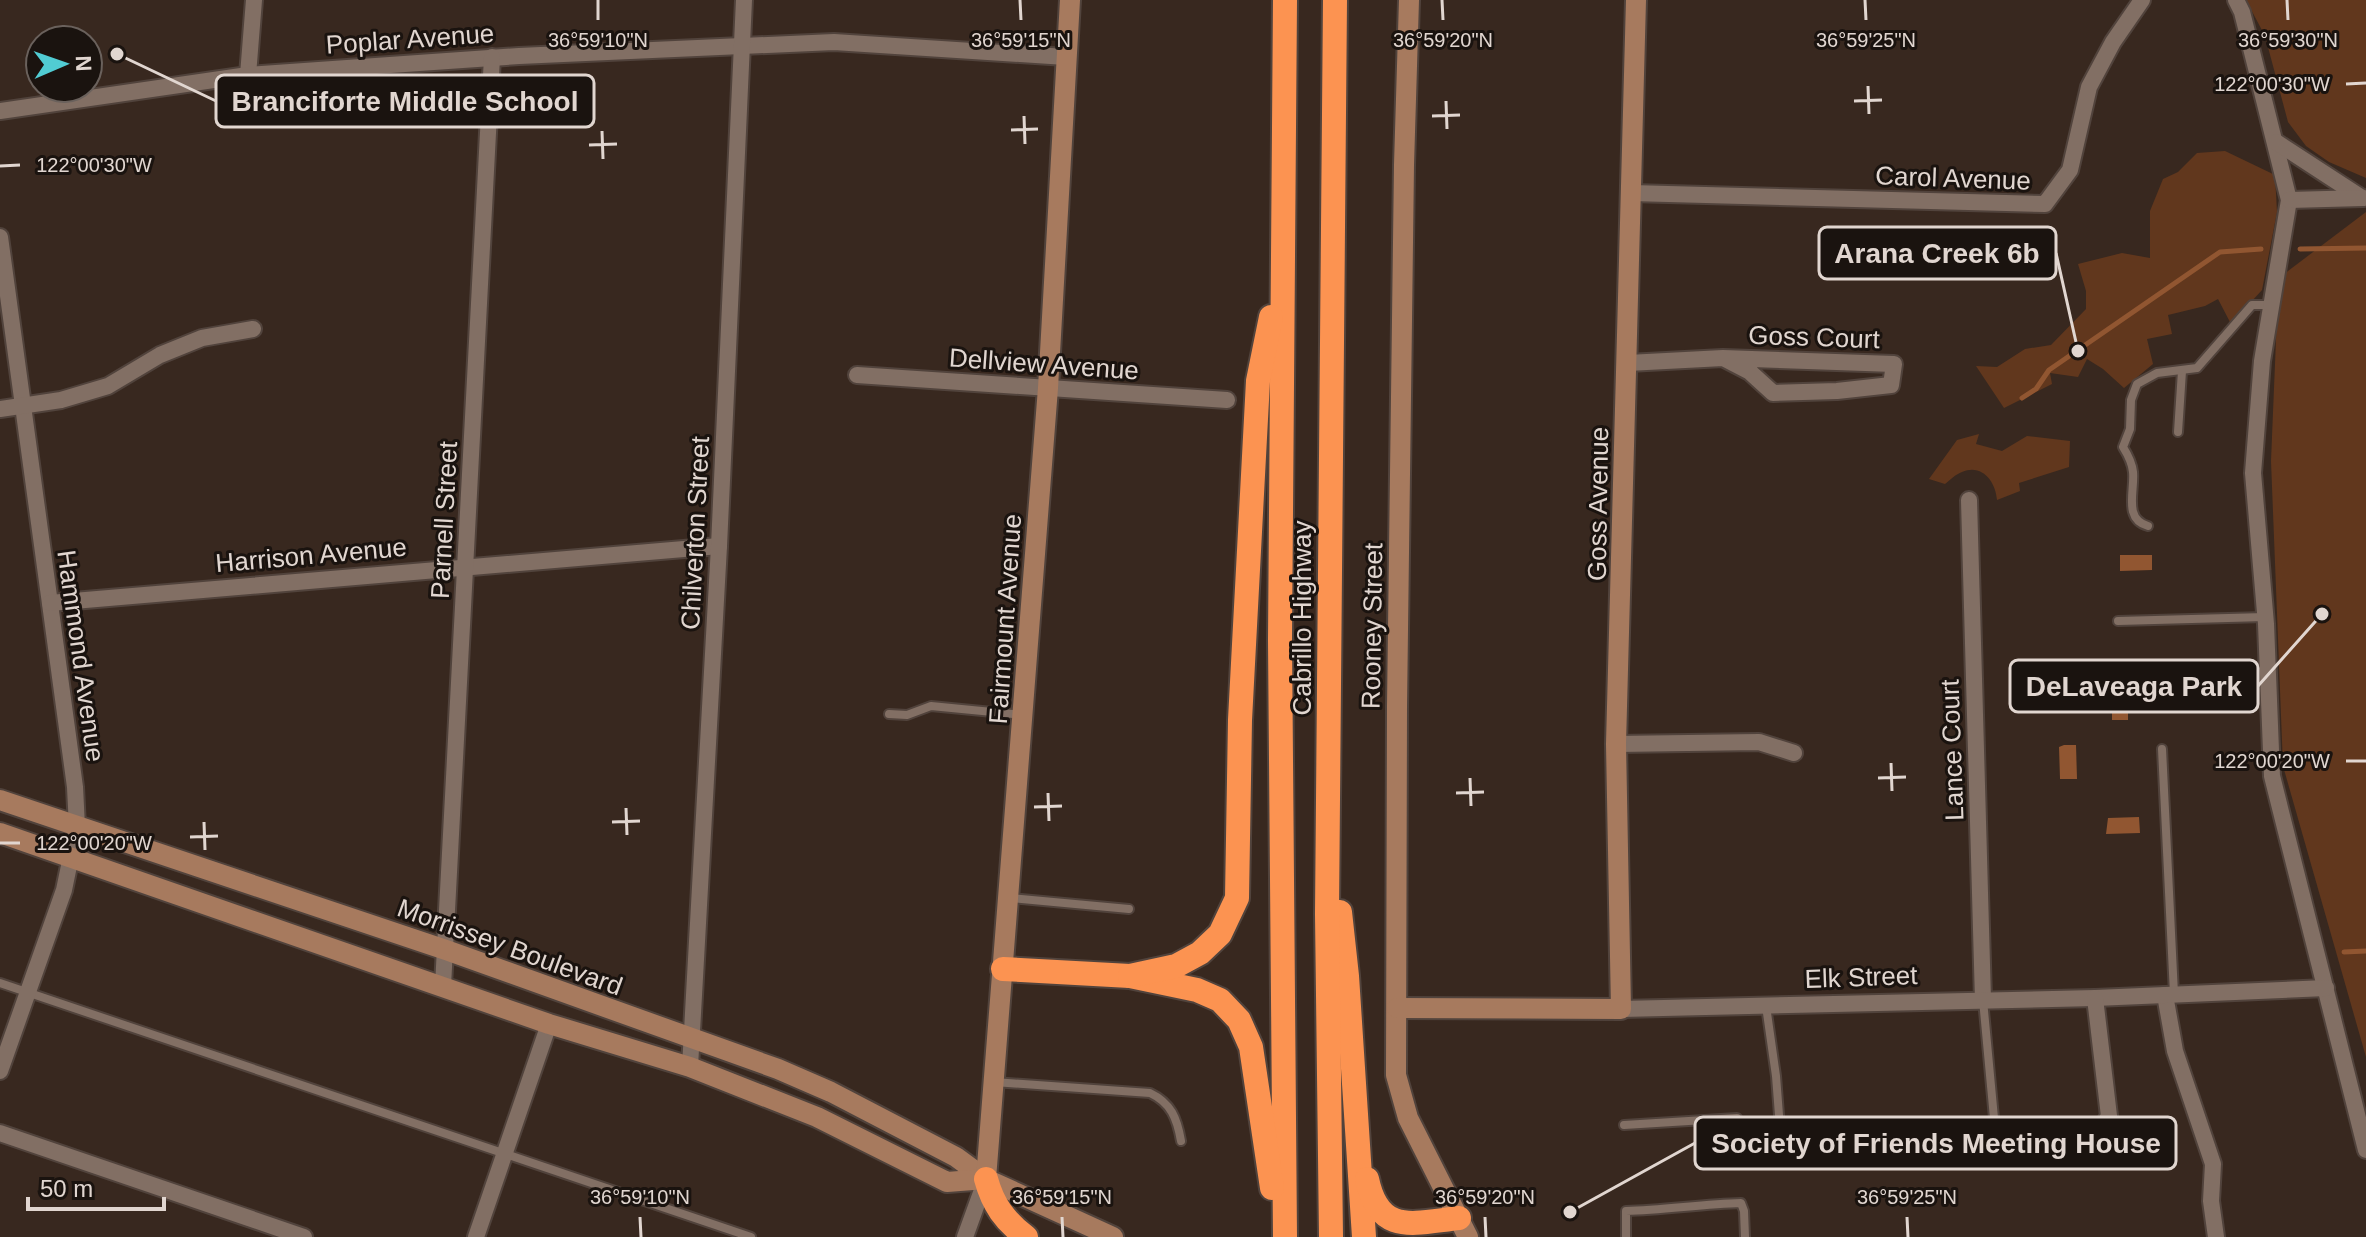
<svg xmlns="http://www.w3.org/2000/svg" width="2366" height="1237" font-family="Arial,sans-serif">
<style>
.green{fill:#61371d}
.water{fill:#915631}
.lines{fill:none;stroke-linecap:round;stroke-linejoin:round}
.stream{stroke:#915631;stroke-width:5}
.lane-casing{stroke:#51433c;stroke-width:12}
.street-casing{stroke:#51433c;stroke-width:20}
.secondary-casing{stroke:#51433c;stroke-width:24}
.highway-casing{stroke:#51433c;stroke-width:28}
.lane{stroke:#826f64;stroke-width:8}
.street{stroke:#826f64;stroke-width:16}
.secondary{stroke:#a77a5e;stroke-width:20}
.highway{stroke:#fc9351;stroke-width:24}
.ticks{fill:none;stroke:#e1d6d0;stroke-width:3}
.labels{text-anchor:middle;stroke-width:6;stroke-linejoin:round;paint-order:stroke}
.street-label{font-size:26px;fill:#e1d6d0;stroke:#1a130f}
.ticks-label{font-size:20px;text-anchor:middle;fill:#e1d6d0;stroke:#1a130f;stroke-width:6;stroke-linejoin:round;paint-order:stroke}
.leader{fill:none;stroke:#e1d6d0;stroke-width:3}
.callout-dot{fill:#e1d6d0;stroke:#1a130f;stroke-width:3}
.callout{fill:#1a130f;stroke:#e1d6d0;stroke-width:3}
.callout-label{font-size:28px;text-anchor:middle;font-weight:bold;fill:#e1d6d0}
</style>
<rect width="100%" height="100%" fill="#38281f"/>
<!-- green -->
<g class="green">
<polygon points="2246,0 2366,0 2366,178 2329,162 2306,146 2288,122 2265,36"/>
<polygon points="2225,151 2275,175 2277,212 2262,290 2231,324 2218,299 2205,306 2168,315 2172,334 2147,339 2153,364 2124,388 2103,369 2087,359 2078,377 2050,373 2052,384 2004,408 1976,366 1997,367 2025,349 2051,345 2086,309 2086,291 2078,264 2122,253 2150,258 2150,211 2163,179 2178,172 2197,153"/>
<polygon points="2366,212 2366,1057 2283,766 2271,461 2278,291 2284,274"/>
<path d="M1979,434l-3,10 26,7 25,-15 43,5 -1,26 -50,16 1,8 -23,9c-1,-18 -15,-37 -35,-28 -6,2 -12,8 -17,12l-16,-5 28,-39z"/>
</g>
<!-- water -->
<g class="water">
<polygon points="2152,555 2152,570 2120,571 2120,555"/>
<rect x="2112" y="694" width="16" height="26"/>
<polygon points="2064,745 2076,745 2077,779 2060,779 2059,747"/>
<polygon points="2139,817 2140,833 2106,834 2108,818"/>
</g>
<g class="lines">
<!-- stream -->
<g class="stream">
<polyline points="2300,249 2366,248"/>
<polyline points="2022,398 2036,389 2049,370 2220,252 2261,249"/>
<polyline points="2344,952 2366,951"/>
</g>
<!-- lane casing -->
<g class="lane-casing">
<g id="lane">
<polyline points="2178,432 2182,371"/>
<path d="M2148,526c-25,-7 -13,-35 -15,-54 -1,-10 -5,-17 -10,-25l7,-18 1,-29 6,-16 20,-11 40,-5 55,-63h19"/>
<polyline points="2118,621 2265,617"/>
<polyline points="889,714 907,715 931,706 1023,715"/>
<polyline points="2162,749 2174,994"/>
<polyline points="1011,898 1129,909"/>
<polyline points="0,983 751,1237"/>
<polyline points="1766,1006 1776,1076 1780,1128"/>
<path d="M994,1082l156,11c21,10 27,25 31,48"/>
<polyline points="1624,1125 1737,1118"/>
<polyline points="1982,1142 1990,1131 1994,1118 1983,1000"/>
<path d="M1626,1237v-26c39,-1 76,-7 115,-8l3,8 1,26"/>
</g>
</g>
<!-- street casing -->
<g class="street-casing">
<g id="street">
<polyline points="2236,0 2242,12 2289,200 2262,361 2253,473 2266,624 2272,776 2366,1150"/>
<polyline points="248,75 254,0"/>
<polyline points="0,111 248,75 519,56 834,42 1066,57"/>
<polyline points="2276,142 2362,198"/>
<polyline points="1631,193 2045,204 2070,170 2089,87 2113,42 2142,0"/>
<polyline points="2289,200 2363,198"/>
<polyline points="0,237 75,787 77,827 64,890 0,1071"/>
<polyline points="1628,363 1723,358 1894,364 1891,385 1837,391 1773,393 1750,372 1723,358"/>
<polyline points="857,375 1227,400"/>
<polyline points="0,409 61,400 108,386 160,355 202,338 253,329"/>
<polyline points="1969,500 1983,1000"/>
<polyline points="50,603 719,546"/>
<polyline points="1616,744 1759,742 1794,753"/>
<polyline points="443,986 492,57"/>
<polyline points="2165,995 2175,1051 2213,1164 2211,1201 2216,1237"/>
<polyline points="1621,1009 2095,998 2326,988"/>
<polyline points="690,1067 719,546 744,0"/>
<polyline points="0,1133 304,1237"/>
<polyline points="2092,1144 2109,1116 2095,998"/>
<polyline points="476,1237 549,1024"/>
<polyline points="965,1237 986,1179"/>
</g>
</g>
<!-- secondary casing -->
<g class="secondary-casing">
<g id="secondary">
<polyline points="1409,0 1404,165 1397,707 1396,1075 1408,1118 1468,1237"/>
<polyline points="0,800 446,950 778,1069 831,1092 956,1157 986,1179 1113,1237"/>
<polyline points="0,833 549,1024 690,1067 817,1117 947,1182 986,1179"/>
<polyline points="1397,1008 1621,1009 1616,744 1636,0"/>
<polyline points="986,1179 1048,388 1070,0"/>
</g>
</g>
<!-- highway casing -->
<g class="highway-casing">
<g id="highway">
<polyline points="1285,0 1280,640 1285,1237"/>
<polyline points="1340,912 1347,976 1364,1237"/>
<polyline points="1003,969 1130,976 1197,990 1220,1000 1239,1020 1251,1047 1272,1188"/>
<polyline points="1130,976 1176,966 1200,953 1220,934 1237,898 1240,720 1258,381 1271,317"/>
<path d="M986,1179c7,26 19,42 40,58"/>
<path d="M1367,1179c12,57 46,44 92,39"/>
<polyline points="1331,1237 1327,914 1335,0"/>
</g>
</g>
<!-- lane -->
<use href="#lane" class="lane"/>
<!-- street -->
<use href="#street" class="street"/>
<!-- secondary -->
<use href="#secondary" class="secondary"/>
<!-- highway -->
<use href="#highway" class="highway"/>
</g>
<!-- ticks -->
<path class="ticks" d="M598,0v20M1020,0l1,20M1442,0l1,20M1865,0l1,20M2287,0l1,20M2346,84l20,-1M1868,86l1,28M1446,101l1,28M1854,101l28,-1M1024,116l1,28M1432,116l28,-1M1011,130l27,-1M602,131l1,28M589,145l28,-1M0,166l20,-1M2346,761h20M1891,763l1,28M1470,778l1,28M1878,778l28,-1M1048,793l1,28M1456,793l28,-1M1034,807l28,-1M626,808l1,27M204,822l1,28M612,822l28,-1M190,837l28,-1M0,843h20M640,1217l1,20M1062,1217l1,20M1485,1217l1,20M1907,1217l1,20"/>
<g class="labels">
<!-- street labels -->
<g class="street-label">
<text transform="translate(410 39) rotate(-4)" y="9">Poplar Avenue</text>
<text transform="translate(1953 178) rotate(2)" y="9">Carol Avenue</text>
<text transform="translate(1814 337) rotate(2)" y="9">Goss Court</text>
<text transform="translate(1044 364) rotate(4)" y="9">Dellview Avenue</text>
<text transform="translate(1598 504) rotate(-89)" y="9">Goss Avenue</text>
<text transform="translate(444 520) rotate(-87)" y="9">Parnell Street</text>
<text transform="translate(695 533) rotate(-87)" y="9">Chilverton Street</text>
<text transform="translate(311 555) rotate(-5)" y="9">Harrison Avenue</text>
<text transform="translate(1302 618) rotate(-90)" y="9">Cabrillo Highway</text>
<text transform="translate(1005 619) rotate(-86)" y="9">Fairmount Avenue</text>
<text transform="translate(1372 626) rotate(-89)" y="9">Rooney Street</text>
<text transform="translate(81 656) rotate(82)" y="9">Hammond Avenue</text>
<text transform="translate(1952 750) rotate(-92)" y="9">Lance Court</text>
<text transform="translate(510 947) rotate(20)" y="9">Morrissey Boulevard</text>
<text transform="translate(1861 977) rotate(-2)" y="9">Elk Street</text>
</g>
</g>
<g class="ticks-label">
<text x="598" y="47">36°59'10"N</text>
<text x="1021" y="47">36°59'15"N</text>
<text x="1443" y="47">36°59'20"N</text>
<text x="1866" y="47">36°59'25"N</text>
<text x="2288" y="47">36°59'30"N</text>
<text x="2272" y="91">122°00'30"W</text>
<text x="94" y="172">122°00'30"W</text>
<text x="2272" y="768">122°00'20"W</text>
<text x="94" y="850">122°00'20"W</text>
<text x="640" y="1204">36°59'10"N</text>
<text x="1062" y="1204">36°59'15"N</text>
<text x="1485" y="1204">36°59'20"N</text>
<text x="1907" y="1204">36°59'25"N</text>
</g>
<!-- callouts -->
<path class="leader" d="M117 54L216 101M2078 351L2056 253M2322 614L2258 686M1570 1212L1695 1143"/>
<g class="callout-dot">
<circle cx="117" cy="54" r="8"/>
<circle cx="2078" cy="351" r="8"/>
<circle cx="2322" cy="614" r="8"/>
<circle cx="1570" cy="1212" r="8"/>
</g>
<g class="callout">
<rect x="216" y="75" width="378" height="52" rx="8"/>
<rect x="1819" y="227" width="237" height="52" rx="8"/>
<rect x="2010" y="660" width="248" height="52" rx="8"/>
<rect x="1695" y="1117" width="481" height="52" rx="8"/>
</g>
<g class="callout-label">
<text x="405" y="111">Branciforte Middle School</text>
<text x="1937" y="263">Arana Creek 6b</text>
<text x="2134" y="696">DeLaveaga Park</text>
<text x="1936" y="1153">Society of Friends Meeting House</text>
</g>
<!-- north arrow -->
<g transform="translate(64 64) rotate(88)"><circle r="38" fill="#1a130f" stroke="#6a615c" stroke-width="2"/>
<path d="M0-6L14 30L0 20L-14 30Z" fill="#51ccd3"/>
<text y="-12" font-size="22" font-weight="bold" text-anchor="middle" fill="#e1d6d0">N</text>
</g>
<!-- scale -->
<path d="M28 1197v12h136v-12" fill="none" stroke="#e1d6d0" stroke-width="4"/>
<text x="40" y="1197" font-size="24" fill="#e1d6d0" stroke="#1a130f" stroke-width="6" paint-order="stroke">50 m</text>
</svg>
